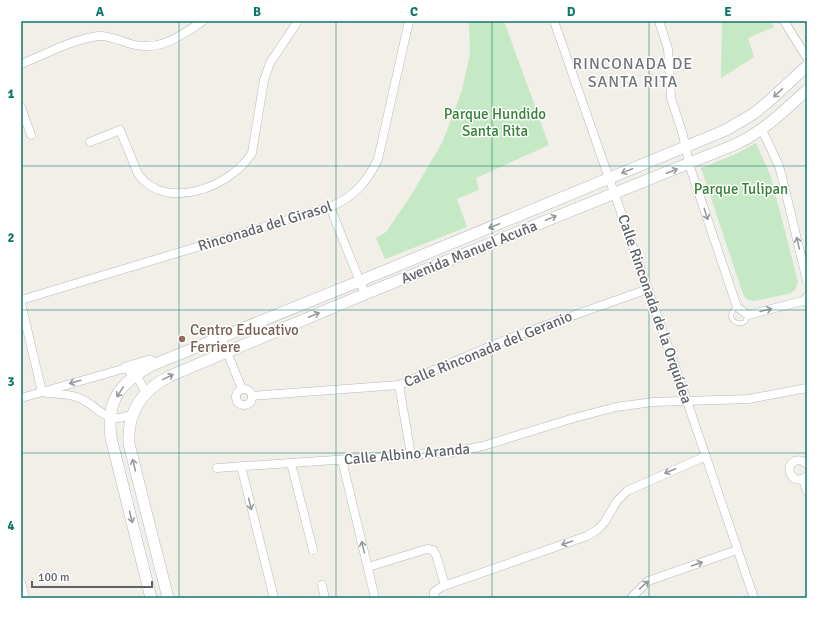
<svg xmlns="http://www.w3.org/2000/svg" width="828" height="619" font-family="Signika,sans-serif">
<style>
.green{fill:#c5e8c5}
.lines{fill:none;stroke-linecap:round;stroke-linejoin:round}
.lane-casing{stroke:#b5b8bc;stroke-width:5}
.street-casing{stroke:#b5b8bc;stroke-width:9}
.secondary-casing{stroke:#b6babf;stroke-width:12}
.lane{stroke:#fff;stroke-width:4}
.street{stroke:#fff;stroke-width:8}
.secondary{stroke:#fff;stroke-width:11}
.oneway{stroke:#979a9d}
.grid{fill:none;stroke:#0f766e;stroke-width:1;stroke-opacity:0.55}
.education-dot{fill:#8d6e63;stroke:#fff;stroke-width:1.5}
.labels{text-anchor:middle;stroke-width:3;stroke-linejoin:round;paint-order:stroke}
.park-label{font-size:15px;fill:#348238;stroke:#fff}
.street-label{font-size:15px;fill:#5f6368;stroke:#fff}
.education-label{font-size:15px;fill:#785e54;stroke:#fff;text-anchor:start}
.neighbourhood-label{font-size:16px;letter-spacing:1px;fill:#70757a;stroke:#fff}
.neatline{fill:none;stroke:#0f766e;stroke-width:1.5}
.grid-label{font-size:13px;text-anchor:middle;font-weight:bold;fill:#0f766e}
</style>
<rect width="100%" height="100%" fill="#f1efe8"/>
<!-- green -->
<g class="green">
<polygon points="469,21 504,21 549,145 476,178 479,190 457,199 467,227 385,259 376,238 386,232 412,194 443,141 462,90 470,54"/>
<polygon points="720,21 770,21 774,27 748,38 754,57 721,78 722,24"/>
<path d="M756,143l15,34 27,105 -3,8 -4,3 -36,8c-7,0 -9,-2 -12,-7l-42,-126 35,-14z"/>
</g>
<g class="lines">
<!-- lane casing -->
<g class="lane-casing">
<g id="lane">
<polyline points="803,301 807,306"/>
<path d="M737,307c-12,7 -4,20 8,15l3,-7"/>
</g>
</g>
<!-- street casing -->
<g class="street-casing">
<g id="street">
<polyline points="554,21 687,401 754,598"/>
<polyline points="659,21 668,49 671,98 683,135 689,164 737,307 748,315 803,301 807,297"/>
<polyline points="784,21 807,58"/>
<path d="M21,64c25,-10 50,-24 77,-28 11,-1 23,5 33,8 29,8 49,-8 72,-23"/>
<polyline points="21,107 31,135"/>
<polyline points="762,130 779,166 782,177 807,281"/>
<path d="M90,142l30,-12 18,44c28,39 94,12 114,-21l12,-73 6,-17 28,-42"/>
<polyline points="330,207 365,294"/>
<path d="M21,300l309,-93c24,-10 37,-25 48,-48l31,-138"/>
<polyline points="21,303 42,392"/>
<polyline points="221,337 242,389"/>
<polyline points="399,385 411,455"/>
<circle cx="244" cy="397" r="8"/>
<path d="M47,393c10,1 21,1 30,4 23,8 26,30 56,17"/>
<polyline points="252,396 399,385 510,338 648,289"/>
<polyline points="21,398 126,368 139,380 146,393"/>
<polyline points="342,460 375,598"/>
<polyline points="291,463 313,550"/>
<path d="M807,464c-4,-3 -7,-5 -12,-3 -13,6 -1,27 12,15"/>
<polyline points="241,466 274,598"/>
<polyline points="217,468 453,452 483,446 574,418 616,407 653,402 749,399 807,388"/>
<polyline points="803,479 807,491"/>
<polyline points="368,567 427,549 433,550 436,555 445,585"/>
<polyline points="21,582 25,598"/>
<polyline points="322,585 325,598"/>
<polyline points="434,598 434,592 441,587 587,536 597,530 604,523 617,501 627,491 706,456"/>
<polyline points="631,598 648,581 737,550"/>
</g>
</g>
<!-- secondary casing -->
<g class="secondary-casing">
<g id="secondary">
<polyline points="126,368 150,361"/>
<path d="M151,598l-40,-160c-5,-37 8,-54 39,-72l210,-85 366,-151 27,-16 15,-12 39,-36"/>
<path d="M168,598l-39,-154c-2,-32 13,-54 41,-68l195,-82 369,-149c29,-13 50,-34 73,-55"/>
</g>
</g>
<!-- lane -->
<use href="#lane" class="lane"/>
<!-- street -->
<use href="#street" class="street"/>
<!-- secondary -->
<use href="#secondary" class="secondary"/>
</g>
<!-- one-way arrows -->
<defs><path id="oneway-shaft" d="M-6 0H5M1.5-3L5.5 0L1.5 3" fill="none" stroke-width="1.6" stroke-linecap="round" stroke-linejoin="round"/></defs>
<g class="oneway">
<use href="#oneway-shaft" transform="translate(778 93) rotate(137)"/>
<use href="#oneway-shaft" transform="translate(627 171) rotate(158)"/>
<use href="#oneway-shaft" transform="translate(672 171) rotate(-21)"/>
<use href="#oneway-shaft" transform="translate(706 214) rotate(72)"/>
<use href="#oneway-shaft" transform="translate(551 218) rotate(-22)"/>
<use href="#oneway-shaft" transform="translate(494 226) rotate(157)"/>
<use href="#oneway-shaft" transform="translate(798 243) rotate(-103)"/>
<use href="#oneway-shaft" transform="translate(766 310) rotate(-14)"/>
<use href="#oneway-shaft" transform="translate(314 315) rotate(-23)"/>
<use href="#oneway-shaft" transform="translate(168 377) rotate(-26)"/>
<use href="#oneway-shaft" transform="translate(75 382) rotate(164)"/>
<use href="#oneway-shaft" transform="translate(120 392) rotate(122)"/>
<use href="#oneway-shaft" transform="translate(134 465) rotate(-104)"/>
<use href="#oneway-shaft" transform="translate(670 471) rotate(157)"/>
<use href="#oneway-shaft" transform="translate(250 504) rotate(76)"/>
<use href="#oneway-shaft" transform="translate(131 517) rotate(76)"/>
<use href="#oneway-shaft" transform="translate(567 543) rotate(161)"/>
<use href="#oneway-shaft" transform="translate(363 547) rotate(-104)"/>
<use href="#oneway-shaft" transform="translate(697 564) rotate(-19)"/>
<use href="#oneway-shaft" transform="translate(644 585) rotate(-41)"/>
</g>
<!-- grid -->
<path class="grid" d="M179,21v577M336,21v577M492,21v577M649,21v577M21,166h786M21,310h786M21,453h786"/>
<!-- markers -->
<circle class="education-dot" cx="182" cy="339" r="4"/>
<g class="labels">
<!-- park labels -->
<g class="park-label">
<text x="495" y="119">Parque Hundido<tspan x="495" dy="17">Santa Rita</tspan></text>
<text x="741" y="194">Parque Tulipan</text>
</g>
<!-- street labels -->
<g class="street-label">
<text transform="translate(265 226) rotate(-17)" y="5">Rinconada del Girasol</text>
<text transform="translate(469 252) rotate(-22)" y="5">Avenida Manuel Acuña</text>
<text transform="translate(655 309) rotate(71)" y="5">Calle Rinconada de la Orquídea</text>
<text transform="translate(488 349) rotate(-22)" y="5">Calle Rinconada del Geranio</text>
<text transform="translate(407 454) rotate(-5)" y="5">Calle Albino Aranda</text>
</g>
<!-- education labels -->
<g class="education-label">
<text x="190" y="335">Centro Educativo<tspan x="190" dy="17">Ferriere</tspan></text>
</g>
<!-- neighbourhood labels -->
<g class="neighbourhood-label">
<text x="633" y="69">RINCONADA DE<tspan x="633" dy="18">SANTA RITA</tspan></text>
</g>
</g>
<!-- border -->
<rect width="828" height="619" fill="none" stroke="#ffffff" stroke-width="44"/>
<!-- scale -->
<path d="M32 581v6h120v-6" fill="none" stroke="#5f6368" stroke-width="2"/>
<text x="38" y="581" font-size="12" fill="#5f6368" stroke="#ffffff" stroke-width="3" paint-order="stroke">100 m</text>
<rect x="22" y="22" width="784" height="575" class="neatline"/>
<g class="grid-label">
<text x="100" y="16">A</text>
<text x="257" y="16">B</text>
<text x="414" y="16">C</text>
<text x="571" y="16">D</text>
<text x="728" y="16">E</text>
<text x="11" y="98">1</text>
<text x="11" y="242">2</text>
<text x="11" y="386">3</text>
<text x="11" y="530">4</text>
</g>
</svg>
